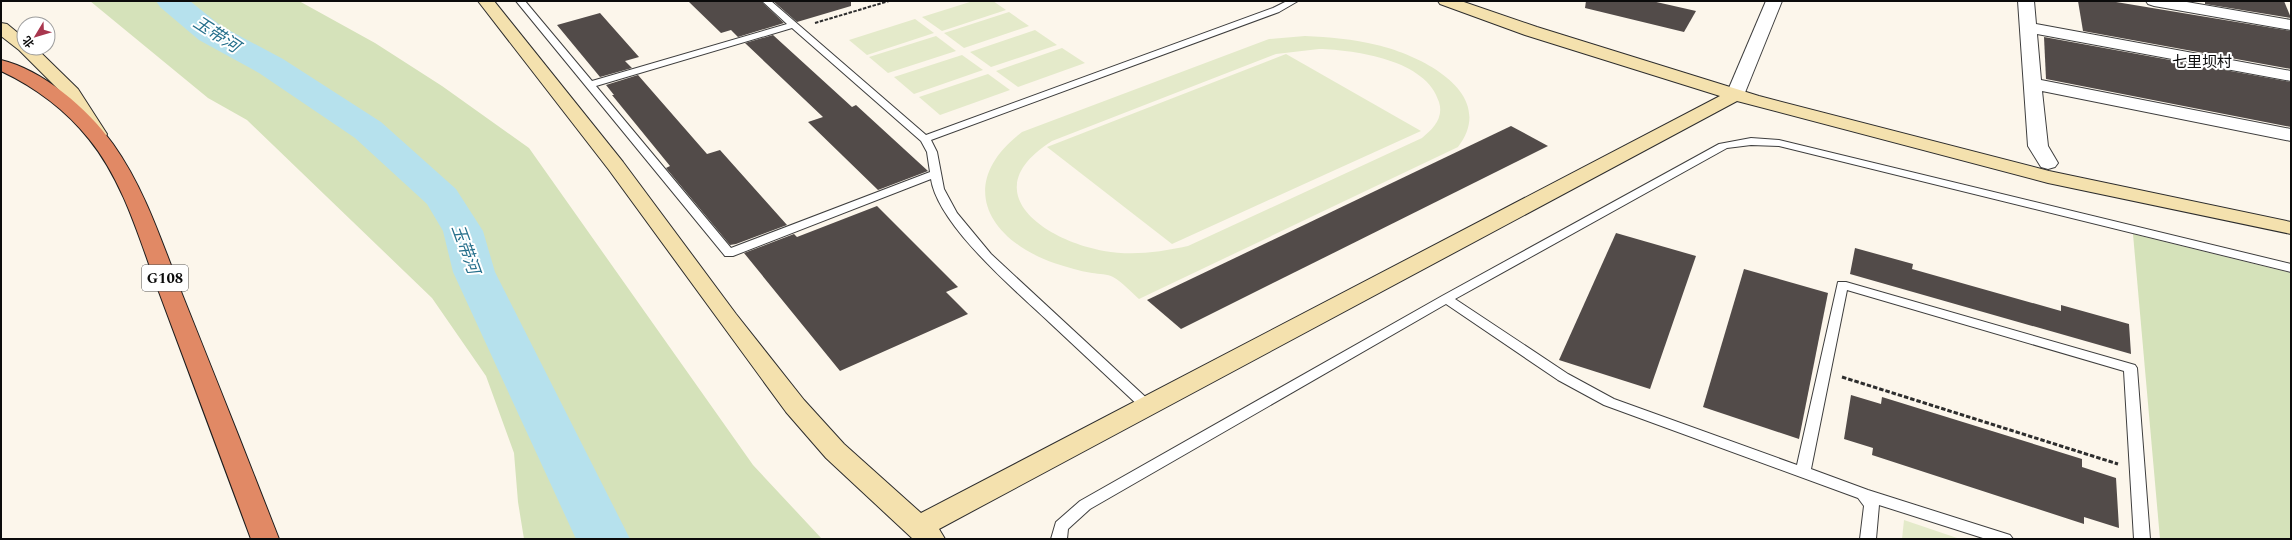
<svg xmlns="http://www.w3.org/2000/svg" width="2292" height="540" font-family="Spectral,'Noto Sans SC',serif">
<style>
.green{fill:#d5e2ba}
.pitch{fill:#e4eaca;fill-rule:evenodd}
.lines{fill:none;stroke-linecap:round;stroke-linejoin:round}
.river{fill:#b6e1ed;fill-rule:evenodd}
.building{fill:#524b49}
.lane-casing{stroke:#3e3e3e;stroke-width:2}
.street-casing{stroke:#3e3e3e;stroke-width:2}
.secondary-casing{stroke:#2d2d2d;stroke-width:2}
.highway-casing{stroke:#1c1c1c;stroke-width:2}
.path-far1{stroke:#2d2d2d;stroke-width:2;stroke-dasharray:3.5 1.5;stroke-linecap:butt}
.path{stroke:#2d2d2d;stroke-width:3;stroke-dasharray:4.5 2;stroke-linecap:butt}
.lane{fill:#fff;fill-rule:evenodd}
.street{fill:#fff;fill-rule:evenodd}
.secondary{fill:#f4e1ae;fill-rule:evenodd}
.highway{fill:#e18965;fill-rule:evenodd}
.labels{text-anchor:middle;stroke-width:4;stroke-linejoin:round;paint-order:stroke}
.far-quarter-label{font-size:15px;fill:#0b0b0b;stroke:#fff}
.shield{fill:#fff;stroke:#545454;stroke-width:1}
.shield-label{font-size:15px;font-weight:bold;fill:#0b0b0b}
.water-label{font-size:17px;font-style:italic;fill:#256f8b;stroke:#fff}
</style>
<rect width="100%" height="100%" fill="#fcf6eb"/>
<!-- green -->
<g class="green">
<polygon points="90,1 299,1 375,43 442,86 529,148 753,465 822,539 524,539 518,502 514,453 486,376 432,298 247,120 208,98"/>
<polygon points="2133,234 2291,273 2291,539 2160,539"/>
</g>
<!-- pitch -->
<g class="pitch">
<polygon points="973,1 993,1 1006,10 942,31 922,17"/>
<polygon points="1009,12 1029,26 964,48 944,33"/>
<polygon points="915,19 934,33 867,55 849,40"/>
<polygon points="1035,30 1057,45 991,67 970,52"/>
<polygon points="936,36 956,51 888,73 869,57"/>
<path d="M1305,36c24,1 48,3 72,9 43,10 122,48 81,102l-319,152c-8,-7 -17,-17 -26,-22 -5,-3 -14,-3 -21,-4 -13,-2 -25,-6 -38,-10 -68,-24 -98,-81 -32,-131l247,-93zM1319,49c37,1 108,11 120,53 5,16 -6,27 -17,36l-234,108c-27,6 -56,10 -84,5 -61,-11 -131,-60 -52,-110l224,-87z"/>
<polygon points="1062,48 1085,63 1018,87 996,71"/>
<polygon points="1286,54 1421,131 1172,244 1047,147"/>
<polygon points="962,55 983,70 914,94 894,77"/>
<polygon points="988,74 1010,90 940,115 919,97"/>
<polygon points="1904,520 1960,539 1902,539"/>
</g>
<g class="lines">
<!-- river -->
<polygon class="river" points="156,1 190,1 221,26 283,59 381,122 456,189 483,231 495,272 630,539 576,539 453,272 443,231 427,204 355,138 259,73 199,40 160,7"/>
</g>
<!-- building -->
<g class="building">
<polygon points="688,1 761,1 784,23 738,37 731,30 721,33"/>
<polygon points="773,1 851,1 851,6 797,22"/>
<polygon points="1586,1 1652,1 1696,11 1684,32 1585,8"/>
<polygon points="2078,1 2110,1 2291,31 2291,69 2083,31"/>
<polygon points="2205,1 2284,1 2291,18 2205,4"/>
<polygon points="600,13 639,57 625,61 632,68 600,77 557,25"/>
<polygon points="773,35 852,107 856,105 928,171 878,190 808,122 823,117 745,43"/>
<polygon points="2044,37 2291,82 2291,127 2046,79"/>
<polygon points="638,75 707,154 720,150 787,225 736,244 730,245 666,168 670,166 612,95 614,95 606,85"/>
<polygon points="1511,126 1548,146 1181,329 1147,300"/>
<polygon points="877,206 958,287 946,292 968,314 840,371 744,253 794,234 797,237"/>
<polygon points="1616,233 1696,256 1650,389 1559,360"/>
<polygon points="1855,248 1913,264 1912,269 2061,311 2061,305 2129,324 2131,354 1850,274"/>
<polygon points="1744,269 1828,293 1799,439 1703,407"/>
<polygon points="1851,395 1881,404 1882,397 2082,459 2082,467 2116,478 2119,528 2084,517 2084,524 1872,455 1873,448 1844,439"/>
</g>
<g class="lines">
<!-- lane casing -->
<g class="lane-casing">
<g id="lane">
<path d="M516,1h9l67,80 195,-57 -25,-23h9l155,134 347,-127 14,-7h11l-19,11 -348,128 6,12 7,37 13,24 34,41 161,149 2,3 -2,3h-10c-31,-29 -62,-58 -93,-87 -34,-32 -111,-97 -118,-143l-198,77h-8zM792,28l129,113 6,11 3,20 -199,76 -135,-162z"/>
<polygon points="1751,138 1779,140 2291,264 2291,272 1779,146 1751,145 1727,148 1455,299 1568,374 1614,399 1797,465 1838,282 1846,282 2135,365 2137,368 2150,539 2134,539 2124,371 1847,290 1811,469 1868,490 2010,535 2013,539 1986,539 1879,505 1876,539 1860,539 1864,506 1858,498 1604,405 1558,380 1446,304 1090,509 1068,529 1067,539 1051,539 1056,522 1080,501 1442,296 1719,144"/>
</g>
</g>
<!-- street casing -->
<g class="street-casing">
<g id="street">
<polygon points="1766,1 1782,1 1744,95 1741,99 1729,99 1726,95"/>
<polygon points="2018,1 2034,1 2036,24 2291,71 2291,81 2037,34 2041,80 2291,129 2291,141 2042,91 2048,146 2058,163 2055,167 2048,169 2041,167 2028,146"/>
<polygon points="2146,1 2181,1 2291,20 2291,30 2154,6 2148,4"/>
</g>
</g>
<!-- secondary casing -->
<g class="secondary-casing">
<g id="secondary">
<polygon points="478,1 494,1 623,162 736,314 804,400 844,444 921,513 1720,96 1525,35 1440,4 1438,1 1461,1 1537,27 1759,96 2049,171 2291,222 2291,234 2048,183 1737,101 939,529 945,539 913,539 826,458 786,412 609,170"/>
<polygon points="1,23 7,24 24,38 24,48 36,48 78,89 107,134 105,138 98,140 91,138 65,96 19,50 1,36"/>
</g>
</g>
<!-- highway casing -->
<g class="highway-casing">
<path id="highway" d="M1,60c42,10 87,49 112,84 32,45 49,99 69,150 33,82 65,163 97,245h-28c-30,-82 -61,-164 -92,-247 -19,-51 -35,-110 -70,-153 -23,-29 -54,-52 -88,-68z"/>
</g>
<!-- path-far1 -->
<polyline class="path-far1" points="815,23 889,1"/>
<!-- path -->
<polyline class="path" points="1842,377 2118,464"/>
<!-- lane -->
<use href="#lane" class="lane"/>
<!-- street -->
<use href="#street" class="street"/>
<!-- secondary -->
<use href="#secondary" class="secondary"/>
<!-- highway -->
<use href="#highway" class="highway"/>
</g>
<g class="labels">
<!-- far-quarter labels -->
<g class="far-quarter-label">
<text x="2202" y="67">七里坝村</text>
</g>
<!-- shield labels -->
<rect class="shield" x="142" y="265" width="46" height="26" rx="3"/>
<g class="shield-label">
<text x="165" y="283">G108</text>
</g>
<!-- water labels -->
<g class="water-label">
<text transform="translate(217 34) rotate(33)" y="6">玉带河</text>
<text transform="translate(466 249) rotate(70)" y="6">玉带河</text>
</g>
</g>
<!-- border -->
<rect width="2292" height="540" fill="none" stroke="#0b0b0b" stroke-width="4"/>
<!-- north arrow -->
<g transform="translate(36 36) rotate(232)"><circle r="19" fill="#ffffff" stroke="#9d9d9d"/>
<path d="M0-3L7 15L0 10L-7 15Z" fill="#a8364e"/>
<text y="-6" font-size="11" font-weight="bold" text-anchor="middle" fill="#0b0b0b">北</text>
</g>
</svg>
